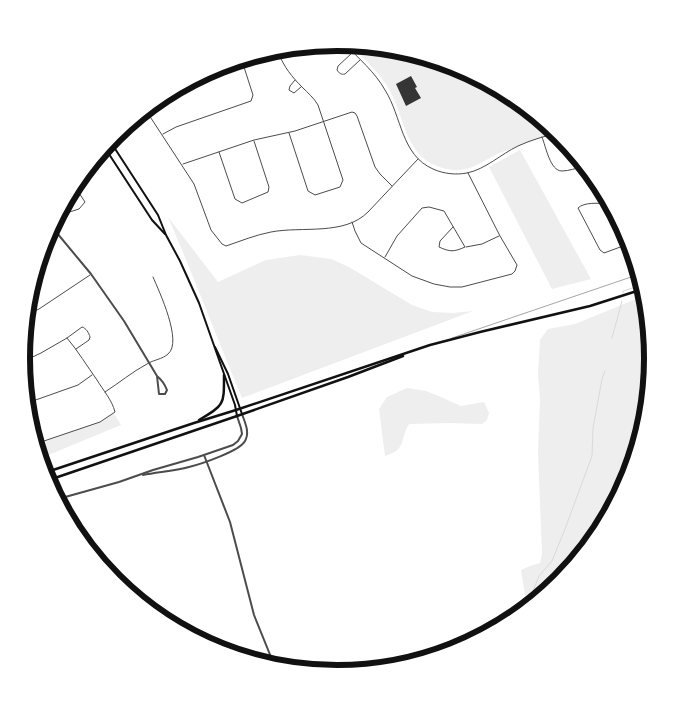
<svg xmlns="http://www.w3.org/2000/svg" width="675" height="717" font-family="'Roboto Condensed',sans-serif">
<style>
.green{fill:#eee}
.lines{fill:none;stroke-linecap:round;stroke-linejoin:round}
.stream{stroke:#d9d9d9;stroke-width:1}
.building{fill:#353535}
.service{stroke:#4c4c4c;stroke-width:0.5}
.minor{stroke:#4c4c4c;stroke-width:1}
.tertiary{stroke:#4c4c4c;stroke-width:2}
.secondary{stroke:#111;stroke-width:2}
.trunk{stroke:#111;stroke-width:2.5}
.motorway{stroke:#111;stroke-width:2.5}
.rim{fill:none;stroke:#111;stroke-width:6}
</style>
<rect width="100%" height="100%" fill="#fff"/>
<!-- green -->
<g class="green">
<path d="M351,45l108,21 99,67c-20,5 -41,13 -61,21 -10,5 -19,12 -31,15 -10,2 -20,1 -29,-3 -32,-12 -32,-48 -47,-75 -9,-17 -25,-31 -39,-46z"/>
<polygon points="520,150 591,279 552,289 489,167"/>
<path d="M168,217l50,65 48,-22 34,-5 31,4 18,8 63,38 20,7 21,1 20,-2 -231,87c-25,-60 -48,-121 -74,-181z"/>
<polygon points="641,297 654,358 630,480 561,582 555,586 525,595 521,570 530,566 540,563 542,554 538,452 540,399 538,374 540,340 548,329 575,324"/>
<path d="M407,388l19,3 15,6 20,9 23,-4 5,11 -2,7 -5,4 -33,-1 -40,1c-10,17 -2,25 -24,32l-6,-47 8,-12z"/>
<polygon points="112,414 115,415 121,425 41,458 38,443 100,422"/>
</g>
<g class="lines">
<!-- stream -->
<g class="stream">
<polyline points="623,293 623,291 639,286"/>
<polyline points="612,338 622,301"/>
<polyline points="528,604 539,576 552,561 565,529 592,456 593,428 602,379 605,371"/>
</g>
</g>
<!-- building -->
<polygon class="building" points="411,76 417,87 415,88 421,98 406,106 396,84"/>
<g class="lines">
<!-- service -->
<polyline class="service" points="452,338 637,275"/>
<!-- minor -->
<g class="minor">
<path d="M345,44c13,14 30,28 40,46 17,27 16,65 48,79 11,5 23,6 34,4 19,-4 34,-19 51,-27 13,-6 27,-10 40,-13"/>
<path d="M352,53l-14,13 -1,4c2,3 4,5 8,4l15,-14"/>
<path d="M279,54c5,13 13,23 23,33 6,6 12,11 16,18l25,75 -3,7 -25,8 -7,-4 -19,-58"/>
<polyline points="207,72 225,69 262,57"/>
<polyline points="295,80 290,86 289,90 294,93 301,87"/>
<path d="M147,112l47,72 17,46 11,14 4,2c15,-5 29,-11 45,-14 31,-6 73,4 97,-20l50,-53"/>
<polyline points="163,134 176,127 251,101 253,95 243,64"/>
<path d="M542,137c4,10 8,34 20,34 7,0 14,-3 21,-4"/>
<polyline points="219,152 235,199 242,203 268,192 269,187 254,141"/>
<polyline points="183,164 254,140 295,131 352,112 355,113 357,116 375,167 380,174 392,186"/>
<path d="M607,204c-8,-1 -23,-2 -29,4l22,42 4,3 19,-7 1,-17"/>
<polyline points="60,215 79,209 85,202 77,190"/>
<polyline points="352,222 355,231 361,243 412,276 434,284 450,287 462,287 512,274 515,271 517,265 500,236 468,173"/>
<polyline points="466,247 482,244 499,236"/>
<path d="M385,257l12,-21 25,-28 7,-1 15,4 21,36c-11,5 -15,5 -26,0l1,-6 13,-14"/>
<polyline points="30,313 39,309 90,275"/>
<path d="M22,362l19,-9 26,-15 15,-11c4,1 7,6 8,10l-1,3 -13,9"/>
<path d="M105,392c14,-9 27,-20 42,-28 6,-4 16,-5 21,-10 15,-12 -9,-63 -15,-77"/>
<polyline points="30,402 78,385 92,375"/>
<path d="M38,443l62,-21 15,-10c-3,-12 -12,-22 -18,-32 -10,-14 -19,-29 -30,-42"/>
</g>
<!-- tertiary -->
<g class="tertiary">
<path d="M52,227l39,47 33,47 33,55c5,4 8,9 10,14l-2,4h-6l-2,-18"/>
<polyline points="204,455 230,522 254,615 273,662"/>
<path d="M143,475c15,-3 31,-4 46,-8 12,-3 51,-16 56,-26 5,-9 0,-18 -3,-27"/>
<polyline points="58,499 119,482 153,470 198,457 233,445 238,441 242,434 241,428 237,416"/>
</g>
<!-- secondary -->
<g class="secondary">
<polyline points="110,141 158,215 166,235 180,261 199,303 235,405 237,416"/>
<polyline points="105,148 152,220 165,234"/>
<polyline points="215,347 228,374 242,414"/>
</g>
<!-- trunk -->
<g class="trunk">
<polyline points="236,410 430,345 480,332 590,306 640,290"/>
<polyline points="237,416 348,377 403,356"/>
</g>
<!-- motorway -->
<g class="motorway">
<path d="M199,420c26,-15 25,-16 25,-45"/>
<polyline points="44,473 194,423 236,410"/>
<polyline points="46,481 237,416"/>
</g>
</g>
<!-- crop -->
<path d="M0 0H675V717H0ZM30 358a307 307 0 1 1 614 0a307 307 0 1 1-614 0Z" fill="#fff" fill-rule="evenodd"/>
<path class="rim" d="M30 358a307 307 0 1 1 614 0a307 307 0 1 1-614 0Z"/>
</svg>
